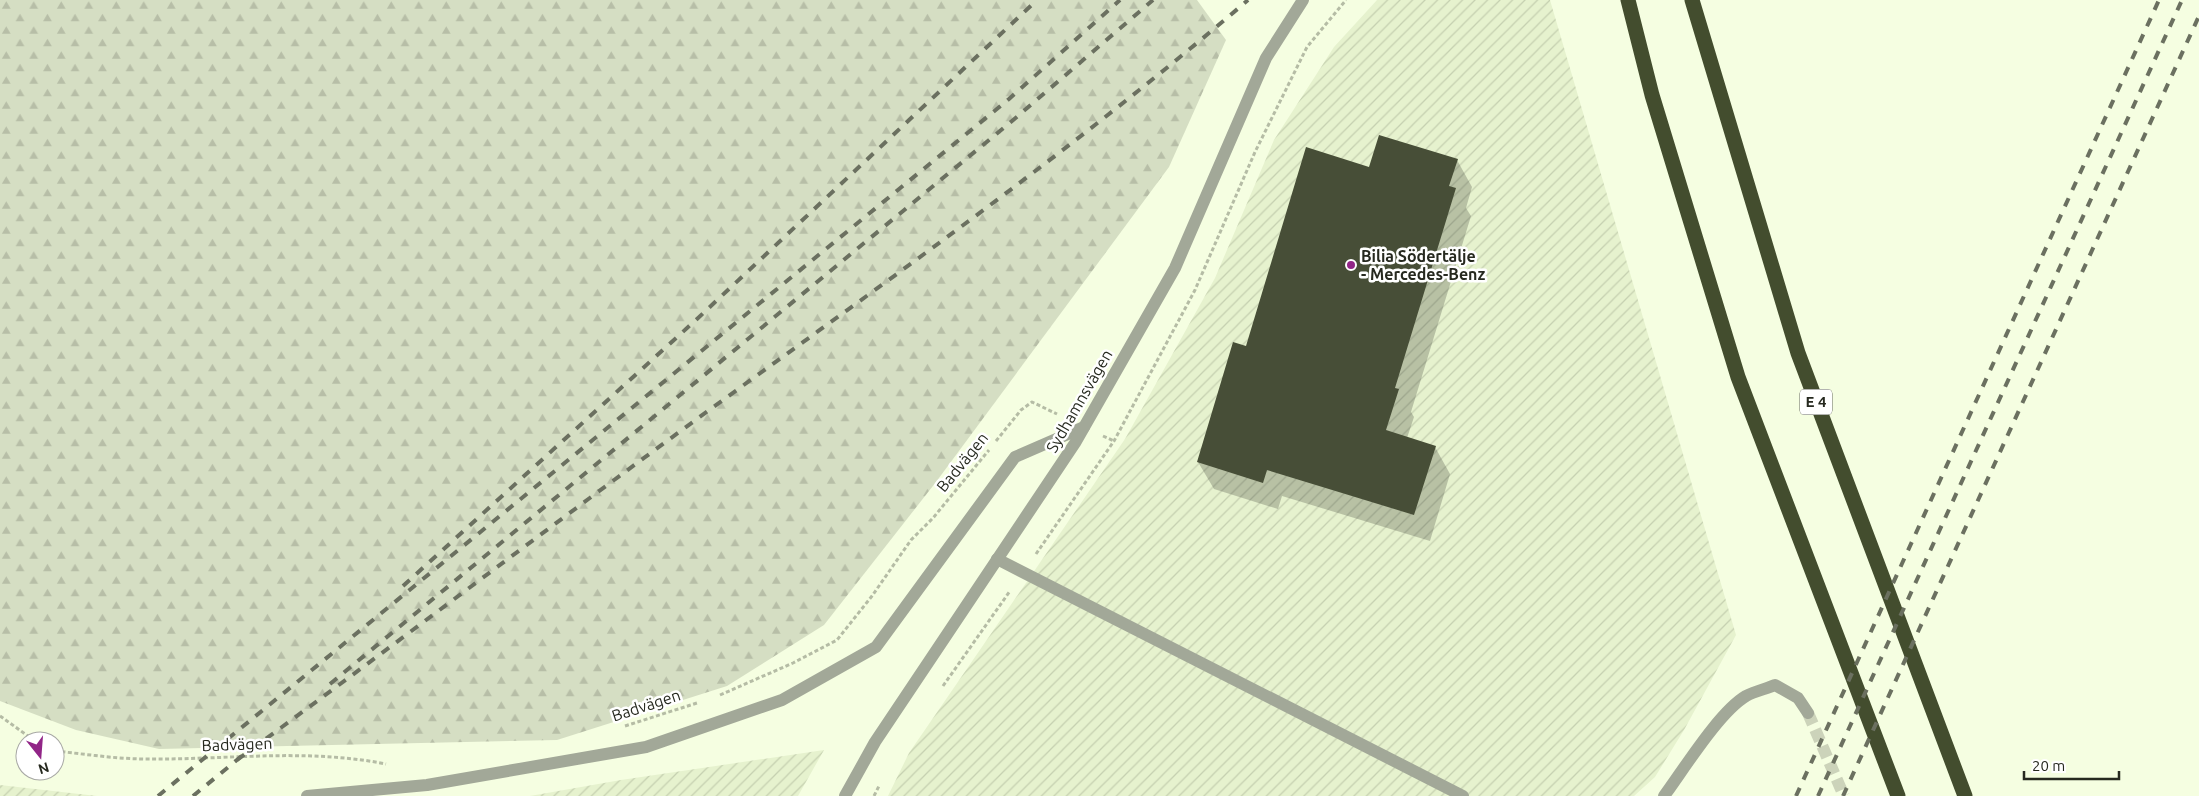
<svg xmlns="http://www.w3.org/2000/svg" width="2199" height="796" font-family="Ubuntu,sans-serif">
<style>
.industrial{fill:url(#industrial-furrows)}
.forest{fill:url(#forest-firs)}
.shadow{fill:#0003}
.building{fill:#474e37}
.lines{fill:none;stroke-linecap:round;stroke-linejoin:round}
.minor-tunnel{stroke:#ccd3ba;stroke-width:12;stroke-dasharray:12 6;stroke-linecap:butt}
.path{stroke:#b5bca5;stroke-width:3;stroke-dasharray:4 2.5;stroke-linecap:butt}
.minor{stroke:#a2a898;stroke-width:12}
.highway{stroke:#434d2e;stroke-width:15}
.rail{stroke:#6b7060;stroke-width:4;stroke-dasharray:9 9;stroke-linecap:butt}
.poi-dot{fill:#912587;stroke:#fff;stroke-width:2}
.labels{text-anchor:middle;stroke-width:5;stroke-linejoin:round;paint-order:stroke}
.shield{fill:#fff;stroke:#676962;stroke-width:1}
.shield-label{font-size:15px;font-weight:bold;fill:#26291f}
.poi-label{font-size:16px;font-weight:bold;fill:#26291f;stroke:#fff;text-anchor:start}
.street-label{font-size:16px;fill:#26291f;stroke:#fff}
</style>
<defs>
<pattern id="industrial-furrows" width="10" height="10" patternUnits="userSpaceOnUse" patternTransform="scale(1.25)"><rect width="10" height="10" fill="#e6f2ce"/><path d="M-1 1l2-2M0 10L10 0M9 11l2-2" fill="none" stroke="#c5d0b0"/></pattern>
<pattern id="forest-firs" width="22" height="20" patternUnits="userSpaceOnUse" patternTransform="scale(1.25)"><rect width="22" height="20" fill="#d5dec3"/><path d="M5 1l3.5 6h-7zM16 11l3.5 6h-7z" fill="#b7bea7"/></pattern>
</defs>
<rect width="100%" height="100%" fill="#f5fee1"/>
<!-- industrial -->
<g class="industrial">
<polygon points="1377,0 1550,0 1736,635 1684,730 1655,777 1634,796 888,796 909,753 1125,439 1215,278 1274,140 1334,47"/>
<polygon points="824,750 798,796 530,796 621,780"/>
<polygon points="0,785 97,796 0,796"/>
</g>
<!-- forest -->
<polygon class="forest" points="0,0 1197,0 1226,40 1169,167 936,482 824,625 727,686 557,740 159,749 76,730 0,701"/>
<!-- shadow -->
<polygon class="shadow" points="1457,160 1472,187 1466,208 1471,216 1411,412 1414,417 1407,438 1435,447 1450,474 1430,541 1282,496 1278,509 1214,489 1198,462 1247,347 1370,168"/>
<!-- building -->
<polygon class="building" points="1379,135 1458,159 1449,186 1456,188 1395,388 1399,389 1386,430 1436,446 1414,515 1267,470 1263,483 1197,462 1233,342 1246,346 1306,147 1369,167"/>
<g class="lines">
<!-- minor-tunnel -->
<polyline class="minor-tunnel" points="1808,713 1844,796"/>
<!-- path -->
<g class="path">
<polyline points="1103,436 1114,441"/>
<polyline points="996,441 1021,410 1032,402 1057,414"/>
<polyline points="1036,554 1114,441 1195,290 1255,152 1307,47 1346,0"/>
<polyline points="943,686 1010,591"/>
<polyline points="720,695 793,663 837,640 872,596 911,540 933,518 989,450"/>
<polyline points="0,716 35,741"/>
<polyline points="625,726 697,703"/>
<path d="M55,751c30,3 61,8 91,8 80,1 160,-11 240,5"/>
<polyline points="874,796 879,786"/>
</g>
<!-- minor -->
<g class="minor">
<polyline points="997,559 1463,796"/>
<polyline points="307,796 427,785 646,747 782,700 876,647 1015,457 1084,427"/>
<polyline points="845,796 875,742 1075,443 1175,268 1266,58 1303,0"/>
<path d="M1664,796c20,-27 55,-84 82,-100 9,-5 20,-7 29,-11l23,13 10,15"/>
</g>
<!-- highway -->
<g class="highway">
<polyline points="1628,0 1652,95 1738,377 1898,796"/>
<polyline points="1692,0 1798,353 1965,796"/>
</g>
<!-- rail -->
<g class="rail">
<polyline points="403,586 697,319 1037,0"/>
<polyline points="330,684 1012,121 1153,0"/>
<path d="M237,760c160,-117 316,-236 475,-352 182,-132 366,-262 536,-408"/>
<polyline points="158,796 1009,99 1120,0"/>
<polyline points="193,796 243,755"/>
<polyline points="1796,796 2159,0"/>
<polyline points="1818,796 2182,0"/>
<polyline points="1843,796 2199,16"/>
</g>
</g>
<!-- markers -->
<circle class="poi-dot" cx="1351" cy="265" r="5"/>
<g class="labels">
<!-- shield labels -->
<rect class="shield" x="1800" y="389.5" width="32" height="25" rx="4"/>
<g class="shield-label">
<text x="1816" y="407">E 4</text>
</g>
<!-- poi labels -->
<g class="poi-label">
<text x="1361" y="262">Bilia Södertälje<tspan x="1361" dy="18">- Mercedes-Benz</tspan></text>
</g>
<!-- street labels -->
<g class="street-label">
<text transform="translate(1079 401) rotate(-60)" y="6">Sydhamnsvägen</text>
<text transform="translate(962 462) rotate(-51)" y="6">Badvägen</text>
<text transform="translate(646 705) rotate(-18)" y="6">Badvägen</text>
<text transform="translate(237 744) rotate(-2)" y="6">Badvägen</text>
</g>
</g>
<!-- north arrow -->
<g transform="translate(40 756) rotate(163)"><circle r="24" fill="#ffffff" stroke="#a8a9a5"/>
<path d="M0-4L9 19L0 12L-9 19Z" fill="#912587"/>
<text y="-8" font-size="14" font-weight="bold" text-anchor="middle" fill="#26291f">N</text>
</g>
<!-- scale -->
<path d="M2024 771v8h95v-8" fill="none" stroke="#26291f" stroke-width="2.5"/>
<text x="2032" y="771" font-size="15" fill="#26291f" stroke="#ffffff" stroke-width="4" paint-order="stroke">20 m</text>
</svg>
